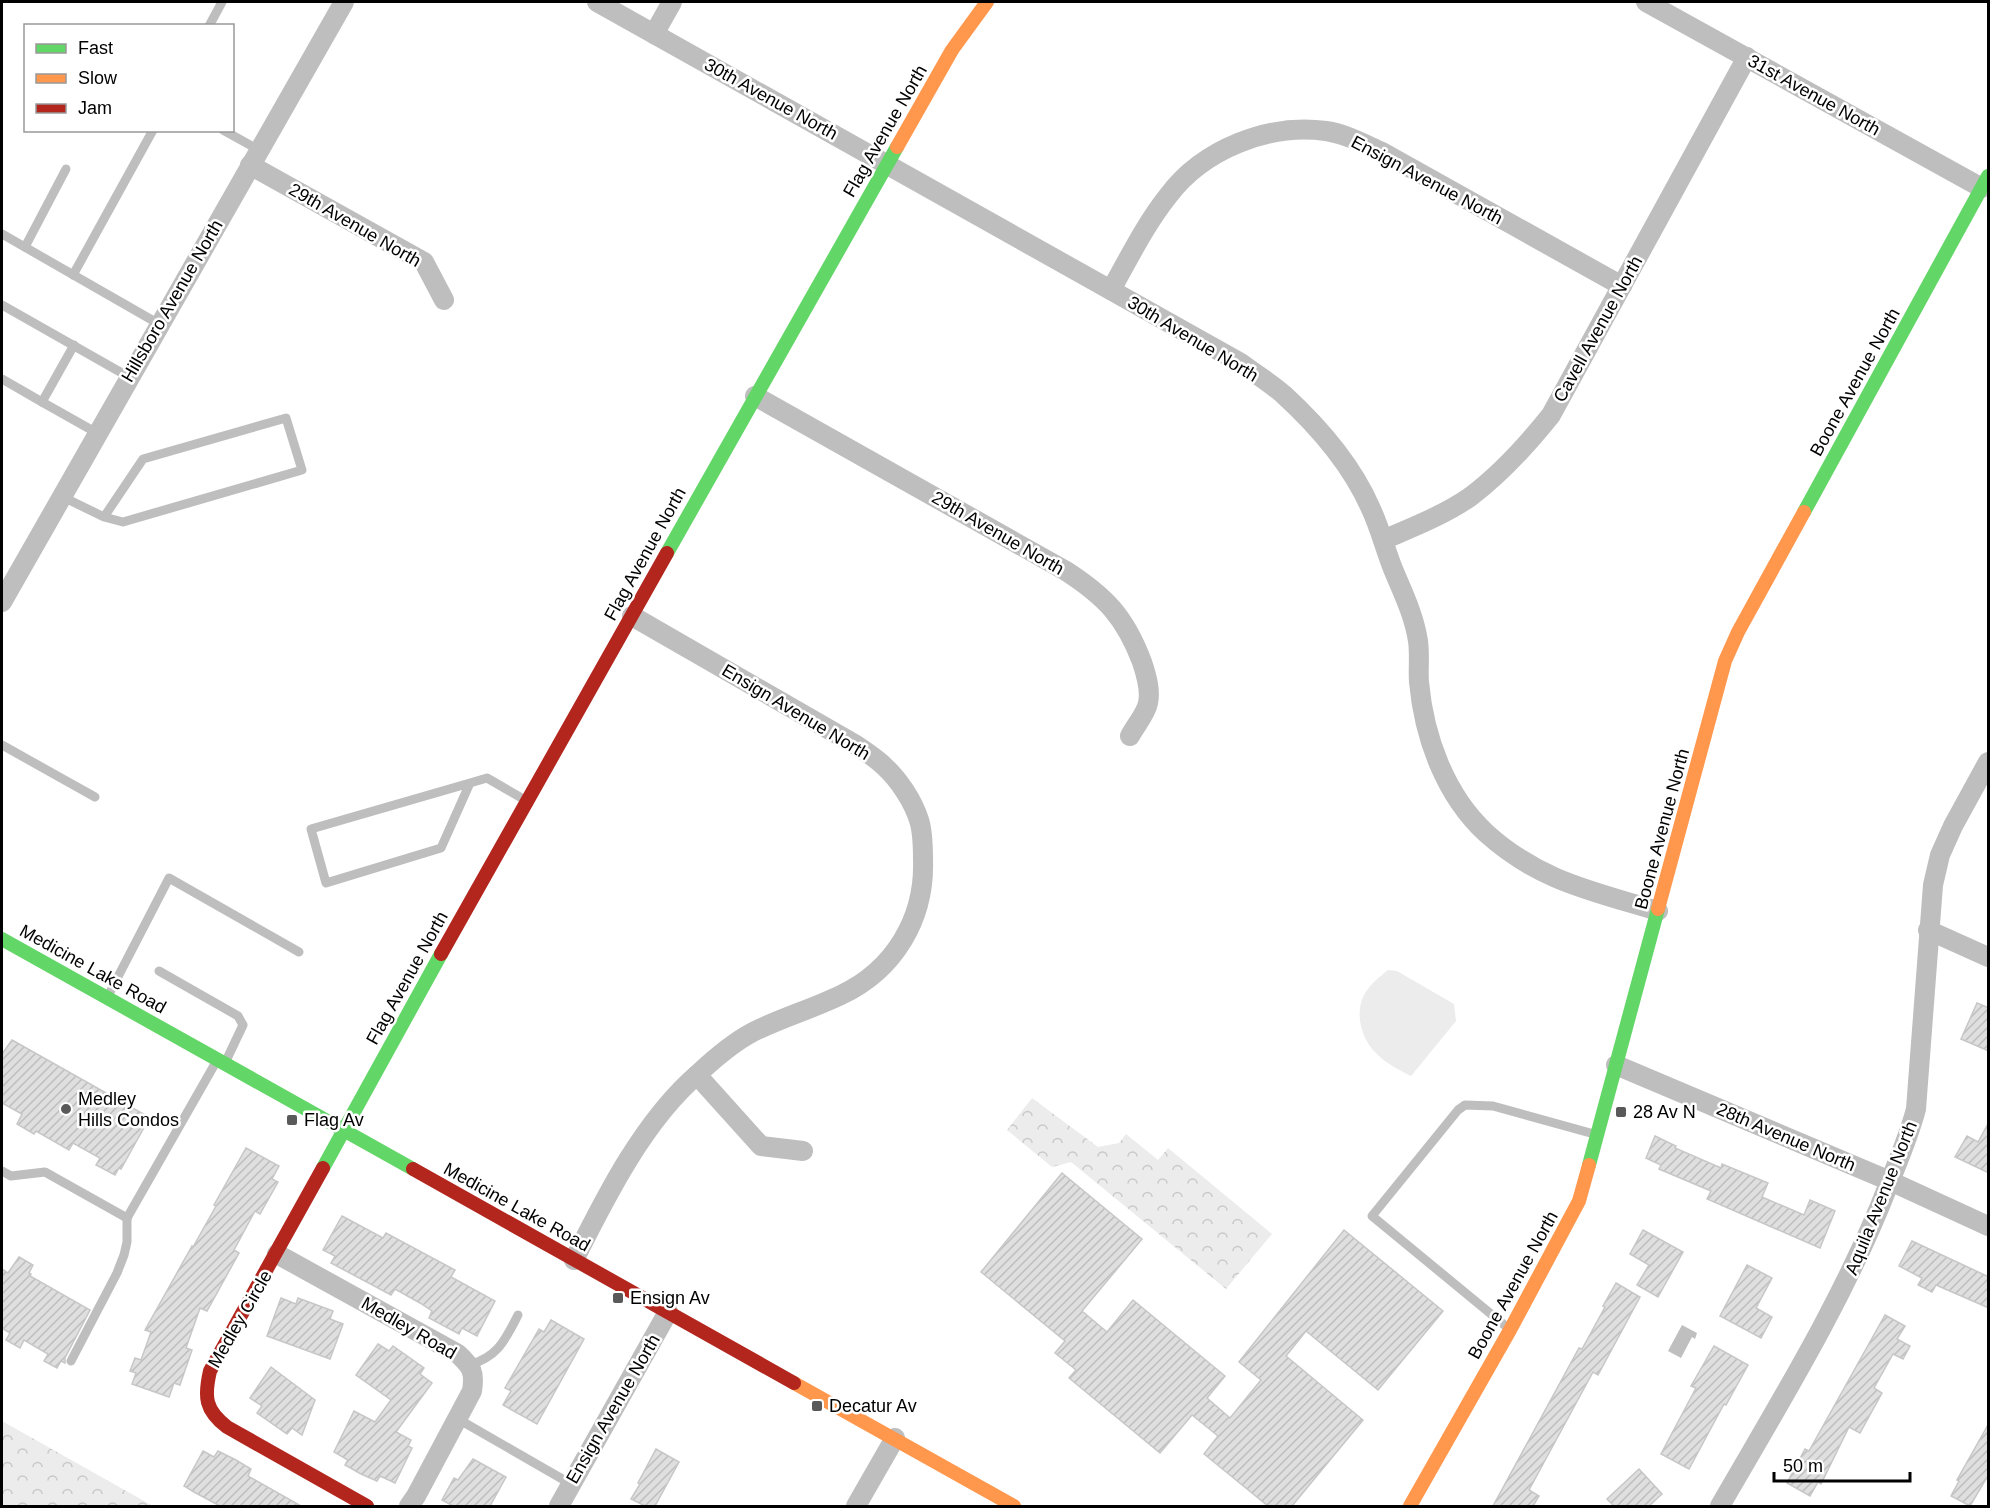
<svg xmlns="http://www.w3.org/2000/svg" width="1990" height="1508" font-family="Helvetica,sans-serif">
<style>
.park{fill:url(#park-crowns)}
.pitch{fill:#ececec}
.water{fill:#bfbfbf}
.building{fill:url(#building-hatch);stroke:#c7c7c7;stroke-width:1.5}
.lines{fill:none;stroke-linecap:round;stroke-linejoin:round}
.lane{stroke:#bebebe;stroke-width:9}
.street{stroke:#bebebe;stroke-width:20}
.fast{stroke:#63d668;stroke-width:14}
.slow{stroke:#ff974d;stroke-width:14}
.jam{stroke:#b3261e;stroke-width:14}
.poi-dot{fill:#595959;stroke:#fff;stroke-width:2}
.labels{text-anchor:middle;stroke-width:5;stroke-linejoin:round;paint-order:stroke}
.street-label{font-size:18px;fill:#000;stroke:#fff}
.poi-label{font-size:18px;fill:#000;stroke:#fff;text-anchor:start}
</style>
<defs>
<pattern id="park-crowns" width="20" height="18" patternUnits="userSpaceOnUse" patternTransform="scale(1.5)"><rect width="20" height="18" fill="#ececec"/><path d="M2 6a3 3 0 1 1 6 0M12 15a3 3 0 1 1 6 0" fill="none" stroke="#c9c9c9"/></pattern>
<pattern id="building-hatch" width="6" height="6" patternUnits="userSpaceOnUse" patternTransform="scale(1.5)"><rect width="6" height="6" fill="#dfdfdf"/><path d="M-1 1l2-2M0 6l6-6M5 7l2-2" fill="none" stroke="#bebebe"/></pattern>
</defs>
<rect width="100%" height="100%" fill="#fff"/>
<!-- park -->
<g class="park">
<polygon points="1032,1098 1098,1147 1119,1143 1126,1134 1158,1160 1168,1148 1272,1234 1226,1289 1071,1162 1052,1167 1007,1130"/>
<polygon points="2,1421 153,1506 2,1506"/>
</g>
<!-- pitch -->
<path class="pitch" d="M1388,970l9,1 57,33 2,17 -45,55c-12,-6 -26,-13 -35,-23 -14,-13 -21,-38 -13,-56 5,-11 16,-20 25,-27z"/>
<!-- water -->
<polygon class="water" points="1682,1325 1697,1333 1695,1339 1692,1337 1681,1358 1668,1351"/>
<!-- building -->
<g class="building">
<polygon points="1977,1003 1989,1008 1989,1051 1961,1039"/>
<polygon points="12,1040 147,1116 143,1123 146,1124 121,1169 119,1168 115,1175 96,1165 100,1158 73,1143 69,1150 36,1131 34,1134 17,1124 22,1114 2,1103 2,1054"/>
<polygon points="1989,1122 1989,1173 1955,1157 1967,1136 1978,1142"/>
<polygon points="1655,1136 1676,1146 1675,1148 1721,1168 1722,1164 1768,1183 1762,1197 1804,1215 1810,1200 1835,1211 1820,1248 1707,1199 1711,1191 1659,1169 1661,1165 1646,1158"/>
<polygon points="246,1148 279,1166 272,1179 278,1182 260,1214 255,1211 234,1250 239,1253 207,1311 200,1308 186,1348 192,1350 180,1385 174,1383 169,1397 132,1384 136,1373 130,1371 135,1358 141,1360 151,1332 145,1330 192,1246 193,1247 216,1206 214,1205"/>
<polygon points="1062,1173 1142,1239 1082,1311 1107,1332 1133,1300 1225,1376 1207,1398 1230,1418 1261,1380 1239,1362 1344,1230 1443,1311 1378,1390 1306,1331 1286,1356 1363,1420 1292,1506 1268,1506 1204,1454 1218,1436 1192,1415 1160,1453 1069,1378 1076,1370 1055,1353 1065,1341 981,1272"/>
<polygon points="342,1216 383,1238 386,1233 455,1270 451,1277 495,1301 477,1336 462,1328 459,1334 429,1318 432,1311 420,1303 395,1289 391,1295 331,1263 335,1256 323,1250"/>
<polygon points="1643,1230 1683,1252 1658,1297 1637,1285 1649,1265 1630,1254"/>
<polygon points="1912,1241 1989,1277 1989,1308 1936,1285 1932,1292 1918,1285 1922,1278 1899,1266"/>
<polygon points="19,1257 33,1265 29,1273 31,1274 30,1276 90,1310 65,1358 65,1363 61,1361 57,1368 44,1361 48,1354 24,1340 20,1348 6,1340 10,1333 2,1328 2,1269 8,1273"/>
<polygon points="1747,1265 1772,1278 1756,1308 1772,1317 1761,1338 1720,1316"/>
<polygon points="1616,1283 1640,1297 1598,1375 1593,1372 1529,1490 1539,1496 1533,1506 1493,1506 1579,1348 1582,1349 1605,1307 1603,1306"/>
<polygon points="281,1298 296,1304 298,1298 333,1311 330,1319 343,1324 330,1359 267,1336"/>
<polygon points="1885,1315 1905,1326 1897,1339 1910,1346 1903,1359 1893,1354 1874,1388 1882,1393 1860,1433 1849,1427 1821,1484 1818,1482 1810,1496 1787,1483 1805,1449 1809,1451"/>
<polygon points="551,1320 584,1339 537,1424 503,1405 511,1391 505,1388 539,1329 544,1332"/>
<polygon points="378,1344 389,1351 393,1346 424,1368 420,1374 432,1383 396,1432 411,1440 408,1446 412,1448 395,1483 380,1476 377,1481 361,1474 345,1465 348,1460 334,1452 354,1411 375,1422 391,1400 356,1375"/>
<polygon points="1714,1346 1748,1365 1726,1405 1724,1404 1689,1469 1661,1454 1696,1388 1691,1386"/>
<polygon points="271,1367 315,1400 302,1435 292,1428 287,1434 257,1413 262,1406 250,1398"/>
<polygon points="1989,1423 1989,1474 1970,1506 1951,1496 1959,1481 1957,1480"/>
<polygon points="656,1449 679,1462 655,1506 645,1506 631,1499 640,1484 638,1483"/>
<polygon points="203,1451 214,1457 218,1451 236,1460 251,1469 248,1476 301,1506 220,1506 194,1492 184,1486"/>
<polygon points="473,1459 506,1477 490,1506 453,1506 442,1500 454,1478 458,1480"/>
<polygon points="1639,1469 1662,1494 1649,1506 1614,1506 1607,1499"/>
</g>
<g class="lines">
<!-- lane -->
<g class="lane">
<polyline points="209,26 222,2"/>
<polyline points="223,130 259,150"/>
<polyline points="2,234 159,324"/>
<polyline points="25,247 66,169"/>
<polyline points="73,275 153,130"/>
<polyline points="2,305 129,377"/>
<polyline points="74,345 42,402 97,433"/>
<polyline points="2,379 42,402"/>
<polyline points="61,496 104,517 123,522 302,470 286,418 143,459 104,517"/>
<polyline points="2,745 95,797"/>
<polyline points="470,783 441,848 326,883 311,829 470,783 487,778 525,800"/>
<polyline points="159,971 238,1016 243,1025 226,1061"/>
<polyline points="108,996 169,878 299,952"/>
<polyline points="2,1171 11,1176 45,1172 127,1218 216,1062"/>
<polyline points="1508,1328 1372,1216 1458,1110 1465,1105 1493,1106 1594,1134"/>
<polyline points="71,1361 117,1273 124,1255 127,1242 127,1218"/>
<path d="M469,1365c29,-8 36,-25 49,-50"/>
<polyline points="458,1419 571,1484"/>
</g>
<!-- street -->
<g class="street">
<path d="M597,2l642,360c14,10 30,20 44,32 35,32 69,71 88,115 9,19 14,40 22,60 10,24 21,46 25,72 2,14 0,28 1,41 5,55 26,113 67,151 53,48 106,58 172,78"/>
<polyline points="1646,2 1982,188"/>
<polyline points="654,34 672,2"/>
<polyline points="250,165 424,262 444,300"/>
<path d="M1111,290c18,-32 34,-65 57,-94 35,-47 101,-73 158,-65 20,3 38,13 56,21l240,134"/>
<path d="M755,396l311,175c40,26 59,46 76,91 4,12 9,28 6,41 -2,11 -13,23 -18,33"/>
<path d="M1383,540c30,-13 61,-25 87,-43 32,-24 57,-52 81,-82l196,-358"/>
<polyline points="2,602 344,2"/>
<polyline points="1928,930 1988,957"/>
<polyline points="1616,1065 1890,1181 1988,1226"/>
<polyline points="697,1075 761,1146 803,1151"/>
<path d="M277,1254l181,100c14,13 17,18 14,37l-56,105 -7,10"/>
<path d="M574,1260c32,-64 70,-140 125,-187 16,-15 35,-31 54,-41 28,-14 59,-23 88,-37 53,-25 84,-76 82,-135 0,-12 0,-28 -4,-40 -6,-19 -20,-40 -34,-53 -9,-9 -19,-15 -29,-22l-224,-129"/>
<polyline points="559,1506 668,1312"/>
<polyline points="856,1506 895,1438"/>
<path d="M1720,1506c60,-104 124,-207 168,-320 10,-25 21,-50 28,-77l17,-224 7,-30 13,-29 35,-64"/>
</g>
<!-- fast -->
<g class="fast">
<polyline points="1804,512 1988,176"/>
<polyline points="667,553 897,147"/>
<polyline points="2,939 413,1169"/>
<polyline points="1589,1165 1658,909"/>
<polyline points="323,1168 441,954"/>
</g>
<!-- slow -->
<g class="slow">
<polyline points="897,147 952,50 987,2"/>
<polyline points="1658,909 1725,661 1738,632 1804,512"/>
<polyline points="794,1383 1014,1506"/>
<polyline points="1410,1506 1510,1330 1579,1201 1589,1165"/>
</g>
<!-- jam -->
<g class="jam">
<polyline points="441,954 667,553"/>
<path d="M323,1168l-113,203c-6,26 -5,39 17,56l140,79"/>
<polyline points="413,1169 794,1383"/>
</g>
</g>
<!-- markers -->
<g class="poi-dot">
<circle cx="66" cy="1109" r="6"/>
<rect x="1615" y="1106" width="12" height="12" rx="3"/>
<rect x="286" y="1114" width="12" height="12" rx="3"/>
<rect x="612" y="1292" width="12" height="12" rx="3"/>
<rect x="811" y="1400" width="12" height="12" rx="3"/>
</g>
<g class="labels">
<!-- street labels -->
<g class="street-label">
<text transform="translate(1814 95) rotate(29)" y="6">31st Avenue North</text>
<text transform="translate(771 99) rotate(29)" y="6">30th Avenue North</text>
<text transform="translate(885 131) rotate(-60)" y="6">Flag Avenue North</text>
<text transform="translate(1427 180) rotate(28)" y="6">Ensign Avenue North</text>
<text transform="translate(355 225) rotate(30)" y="6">29th Avenue North</text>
<text transform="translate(172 301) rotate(-60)" y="6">Hillsboro Avenue North</text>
<text transform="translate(1598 329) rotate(-61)" y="6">Cavell Avenue North</text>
<text transform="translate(1193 339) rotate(31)" y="6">30th Avenue North</text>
<text transform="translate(1855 382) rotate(-61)" y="6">Boone Avenue North</text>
<text transform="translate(998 533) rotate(30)" y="6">29th Avenue North</text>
<text transform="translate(645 554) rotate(-61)" y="6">Flag Avenue North</text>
<text transform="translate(796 712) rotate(31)" y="6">Ensign Avenue North</text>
<text transform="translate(1662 829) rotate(-75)" y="6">Boone Avenue North</text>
<text transform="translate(93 969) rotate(29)" y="6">Medicine Lake Road</text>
<text transform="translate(407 978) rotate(-61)" y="6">Flag Avenue North</text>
<text transform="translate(1786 1137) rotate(23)" y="6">28th Avenue North</text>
<text transform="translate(1881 1198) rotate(-68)" y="6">Aquila Avenue North</text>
<text transform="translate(517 1207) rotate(29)" y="6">Medicine Lake Road</text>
<text transform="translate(1513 1285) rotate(-61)" y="6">Boone Avenue North</text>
<text transform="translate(240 1319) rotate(-60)" y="6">Medley Circle</text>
<text transform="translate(409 1328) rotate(30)" y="6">Medley Road</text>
<text transform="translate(613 1409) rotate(-60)" y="6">Ensign Avenue North</text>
</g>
<!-- poi labels -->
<g class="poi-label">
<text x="78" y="1105">Medley<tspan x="78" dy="21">Hills Condos</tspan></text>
<text x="1633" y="1118">28 Av N</text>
<text x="304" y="1126">Flag Av</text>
<text x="630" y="1304">Ensign Av</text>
<text x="829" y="1412">Decatur Av</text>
</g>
</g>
<!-- border -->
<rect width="1990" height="1508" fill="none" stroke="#000000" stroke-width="6"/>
<!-- legend -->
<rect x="24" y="24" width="210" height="108" fill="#ffffff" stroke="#999999" stroke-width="1.5"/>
<rect x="36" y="44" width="30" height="9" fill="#63d668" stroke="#999999" stroke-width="1.5"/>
<text x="78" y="54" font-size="18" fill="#000000">Fast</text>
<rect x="36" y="74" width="30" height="9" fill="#ff974d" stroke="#999999" stroke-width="1.5"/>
<text x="78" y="84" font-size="18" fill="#000000">Slow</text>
<rect x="36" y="104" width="30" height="9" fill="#b3261e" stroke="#999999" stroke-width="1.5"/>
<text x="78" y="114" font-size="18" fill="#000000">Jam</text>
<!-- scale -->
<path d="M1774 1472v9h136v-9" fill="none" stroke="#000000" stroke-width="3"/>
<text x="1783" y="1472" font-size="18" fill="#000000" stroke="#ffffff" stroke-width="4.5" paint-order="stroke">50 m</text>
</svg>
